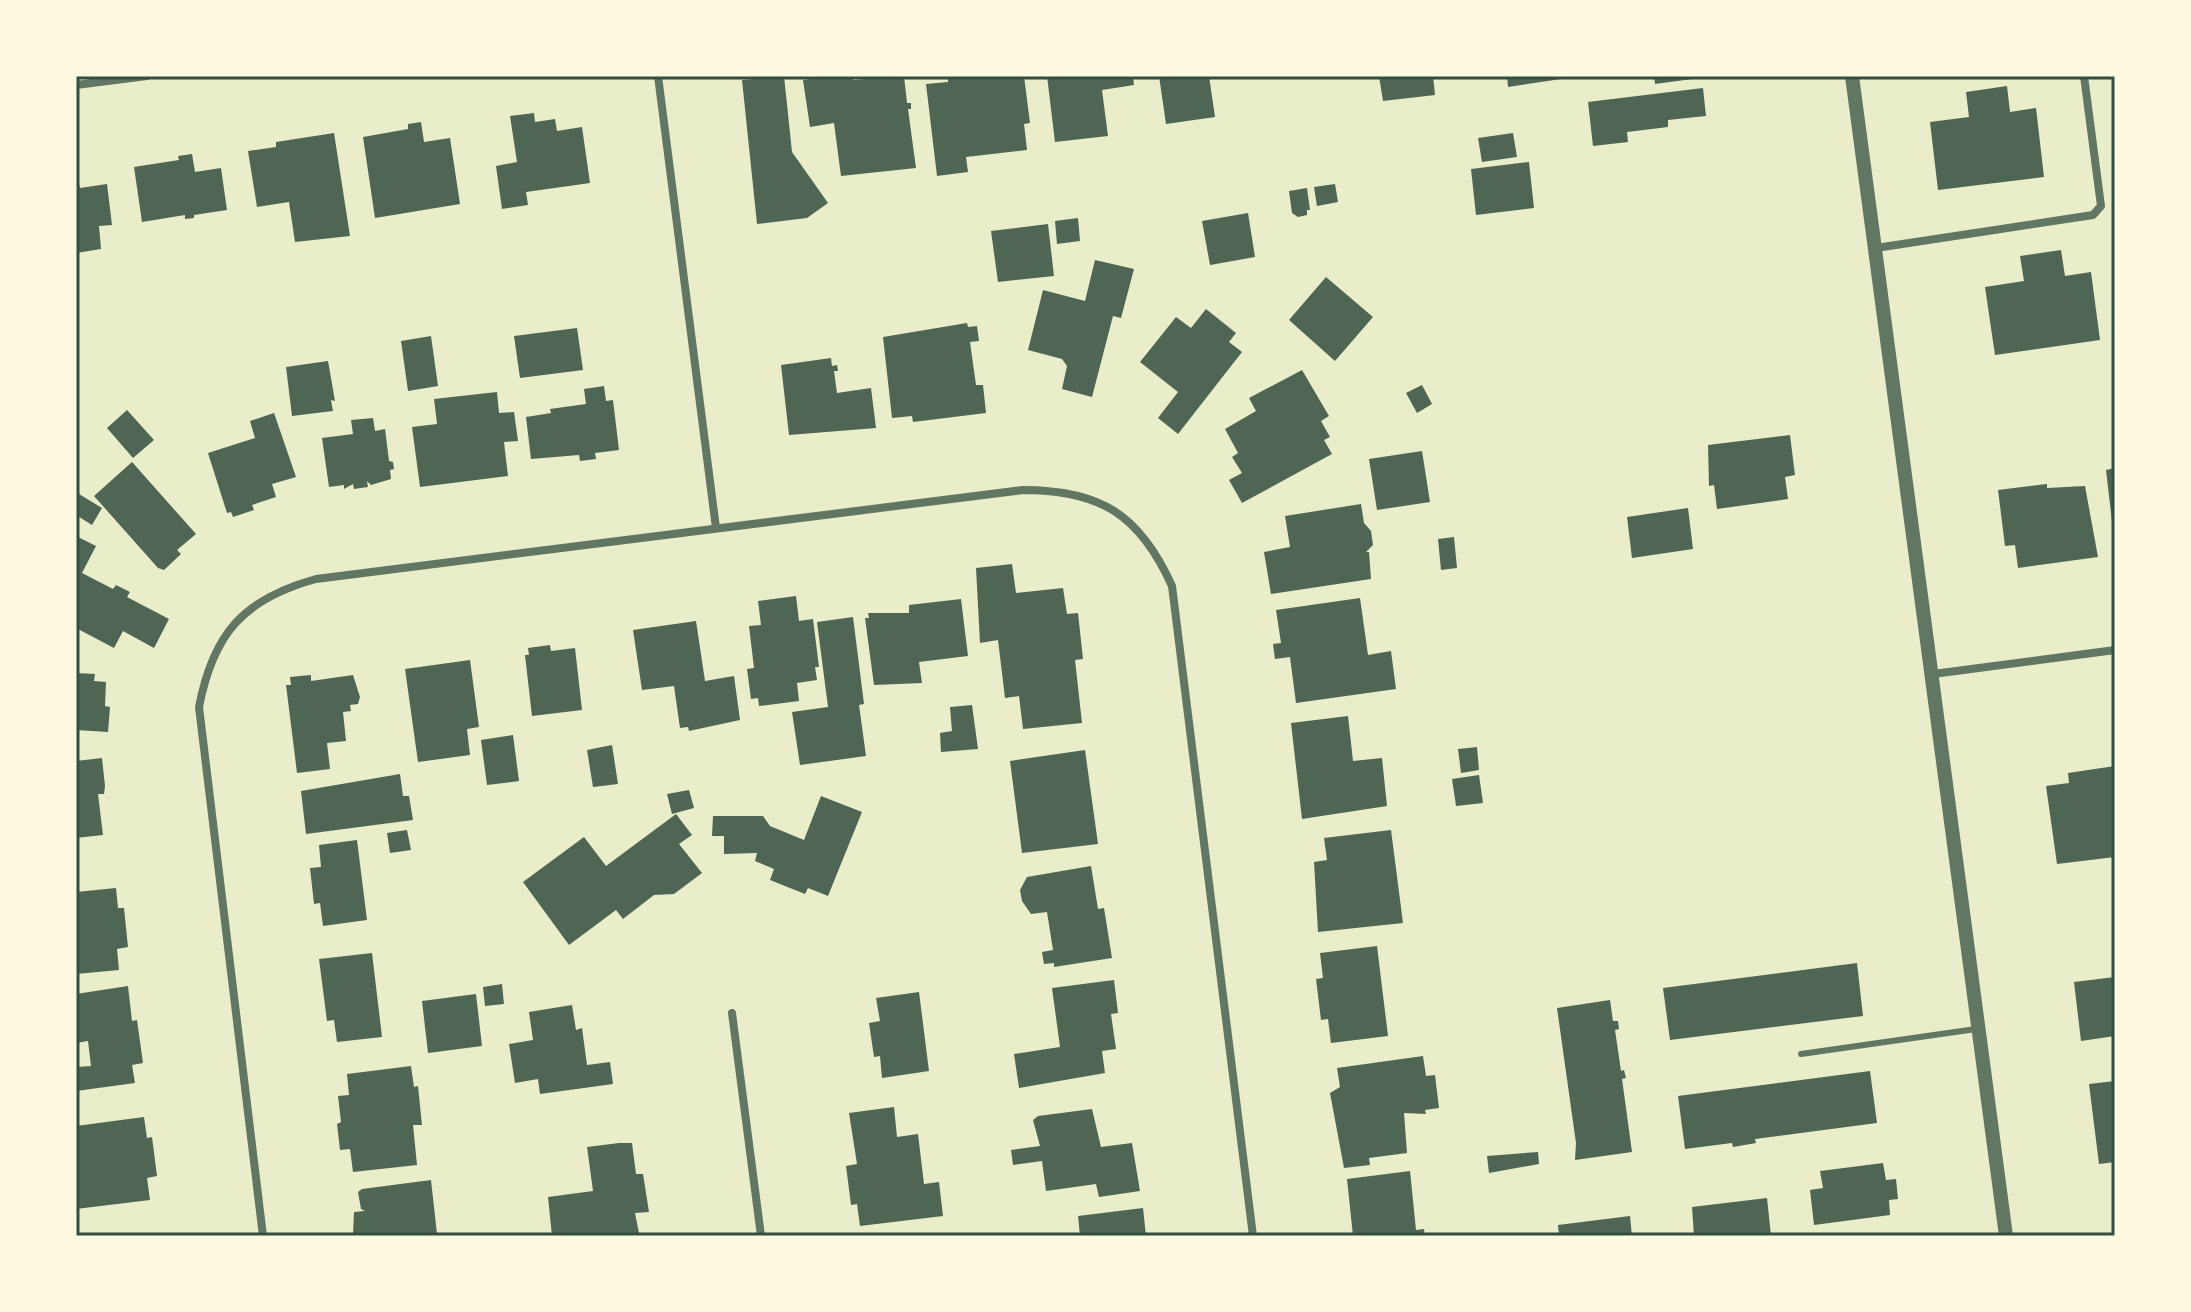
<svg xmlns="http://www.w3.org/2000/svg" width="2191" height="1312" font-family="Manrope,sans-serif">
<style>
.building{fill:#4f6655}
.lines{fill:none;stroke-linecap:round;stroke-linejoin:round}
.service{stroke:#617663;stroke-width:6}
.minor{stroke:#617663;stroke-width:8}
.tertiary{stroke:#617663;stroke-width:14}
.neatline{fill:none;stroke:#344e41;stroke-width:3}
</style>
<rect width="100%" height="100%" fill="#e9edc9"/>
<!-- building -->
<g class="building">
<polygon points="784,76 792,152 828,203 807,218 757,224 742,80"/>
<polygon points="835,76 853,76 853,80 904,76 907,103 911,103 911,109 908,109 916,168 841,176 834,123 810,127 803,80"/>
<polygon points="948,76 1024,76 1030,123 1024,124 1027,150 966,157 968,172 937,176 926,84 948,82"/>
<polygon points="1047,76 1133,76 1134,85 1102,90 1108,136 1055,142"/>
<polygon points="1159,76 1209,76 1215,117 1166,124"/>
<polygon points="1379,76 1433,76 1435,95 1383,101"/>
<polygon points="1507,76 1561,76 1561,79 1508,87"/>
<polygon points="1654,76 1700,76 1700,78 1655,84"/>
<polygon points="2007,86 2010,112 2036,108 2044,177 1938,190 1930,122 1969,117 1966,92"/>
<polygon points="1703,88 1706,116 1668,120 1668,127 1627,132 1628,142 1593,146 1588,102"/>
<polygon points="534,113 535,122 555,119 557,131 582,127 590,183 526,192 528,205 502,209 496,166 517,162 510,116"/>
<polygon points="421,122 424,142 450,138 460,204 375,218 363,137 408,129 408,124"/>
<polygon points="334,133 350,236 295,242 289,202 257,207 248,151 276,147 276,142"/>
<polygon points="1513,133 1517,157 1482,162 1478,138"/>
<polygon points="192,154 195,172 221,168 227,210 194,215 194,218 185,219 185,215 142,222 134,167 179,160 178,156"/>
<polygon points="1529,162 1534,208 1476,215 1471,169"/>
<polygon points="76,173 80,188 107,184 112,225 99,226 101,249 76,253"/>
<polygon points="1335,184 1338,202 1317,206 1314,187"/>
<polygon points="1307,188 1310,210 1307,210 1307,215 1298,217 1292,213 1289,191"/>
<polygon points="1248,213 1255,257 1210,265 1202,221"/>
<polygon points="1078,218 1080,241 1057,244 1055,221"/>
<polygon points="1048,224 1054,276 998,282 991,231"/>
<polygon points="2061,250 2065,276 2091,272 2100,340 1995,355 1985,287 2024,281 2020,256"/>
<polygon points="1095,260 1134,269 1121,318 1113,316 1092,397 1062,389 1067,366 1062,359 1028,350 1043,290 1085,301"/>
<polygon points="1326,277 1373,317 1335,361 1289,320"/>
<polygon points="1206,309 1236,333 1229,342 1242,352 1178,434 1158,418 1178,392 1140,362 1176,317 1191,328"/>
<polygon points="967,323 968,327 977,326 979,341 970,342 976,385 983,385 986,413 913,422 912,416 892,418 883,337"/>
<polygon points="577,328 583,370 520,378 514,336"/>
<polygon points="431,336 438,386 408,391 401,341"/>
<polygon points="831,358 832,366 837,365 838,371 834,371 837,393 871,388 876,428 789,435 781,365"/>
<polygon points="328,361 335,401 331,400 333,411 292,416 286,367"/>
<polygon points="1302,370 1329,416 1321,421 1330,437 1324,440 1332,454 1242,503 1229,480 1242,473 1232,457 1238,453 1225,429 1256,411 1249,398"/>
<polygon points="1422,385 1432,404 1417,413 1406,393"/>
<polygon points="604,386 606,401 613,400 619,450 595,453 596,459 580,461 579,455 531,459 526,417 551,413 550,409 586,404 584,389"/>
<polygon points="497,392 499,413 514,412 518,441 504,442 508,476 420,487 412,427 437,424 434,399"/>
<polygon points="127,410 154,440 133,458 107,428"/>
<polygon points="274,413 296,477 272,484 276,497 252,505 254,510 233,517 231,512 227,513 208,453 255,438 250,421"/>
<polygon points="373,418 375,431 385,429 389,461 393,462 394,469 390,470 391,479 371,485 367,481 368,487 354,489 353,484 344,489 344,485 329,487 322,438 353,434 351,420"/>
<polygon points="1790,435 1795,475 1785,477 1788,499 1717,509 1714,485 1709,486 1708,445"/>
<polygon points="1422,451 1430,502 1377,510 1369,459"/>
<polygon points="132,462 196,534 177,550 181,554 164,570 158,568 94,496"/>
<polygon points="2115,468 2115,530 2113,530 2106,470"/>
<polygon points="2047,484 2047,488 2085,486 2098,557 2018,568 2015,545 2005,546 1998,490"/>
<polygon points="79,494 102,508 92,525 76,515"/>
<polygon points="1361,504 1364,523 1371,531 1373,545 1366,552 1369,552 1371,579 1271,594 1264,552 1290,547 1285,516"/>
<polygon points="1688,508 1693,549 1632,558 1627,517"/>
<polygon points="76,536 96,546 82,573 113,589 116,585 130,592 127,597 169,619 154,648 123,631 114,648 76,628"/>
<polygon points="1454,537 1457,568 1441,570 1438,539"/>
<polygon points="1012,564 1016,593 1063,588 1067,614 1078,613 1083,659 1075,660 1082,723 1023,729 1019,696 1005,698 998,640 980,643 976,568"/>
<polygon points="796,596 799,621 813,619 819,667 815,667 817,680 797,683 799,701 759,706 758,698 751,699 747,669 754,668 749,626 761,625 758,601"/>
<polygon points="1360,598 1368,655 1391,651 1396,689 1296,703 1290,657 1275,659 1273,644 1281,643 1276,610"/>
<polygon points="961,599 968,656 919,662 922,683 874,685 865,618 869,618 868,613 909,613 909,605"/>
<polygon points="853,617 864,704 859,705 866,756 800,765 792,712 828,707 817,622"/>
<polygon points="696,621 705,681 734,676 740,720 689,731 688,727 680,728 674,686 642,690 633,630"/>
<polygon points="550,645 551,651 575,648 582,710 532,716 525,655 529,655 528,648"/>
<polygon points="470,660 479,727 467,729 470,755 418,762 405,669"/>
<polygon points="76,673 95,674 94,681 106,682 105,706 110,707 108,732 76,730"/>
<polygon points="311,675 311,681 353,675 360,697 358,704 350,705 351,711 343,712 346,741 327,743 330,769 297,773 286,685 291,685 290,677"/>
<polygon points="972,705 978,749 941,752 940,733 952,731 950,707"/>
<polygon points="1348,716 1353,761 1382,758 1387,806 1302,819 1291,723"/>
<polygon points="513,735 519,781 487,785 481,740"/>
<polygon points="612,745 618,784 593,787 587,750"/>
<polygon points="1477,747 1479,770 1461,773 1458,749"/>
<polygon points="1085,750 1098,844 1022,853 1010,761"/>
<polygon points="102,758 105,786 104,794 98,794 103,835 76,838 76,761"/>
<polygon points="2115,766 2115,857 2057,864 2046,786 2069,783 2068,773"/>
<polygon points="400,774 403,796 409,796 413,820 306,834 301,791"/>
<polygon points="1479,775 1483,803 1456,806 1452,779"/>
<polygon points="689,790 694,808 672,814 667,794"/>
<polygon points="821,796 862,812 828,896 808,888 805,894 770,880 774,869 755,861 757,853 724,854 724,836 712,836 713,816 763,816 770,826 804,840"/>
<polygon points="676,814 692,835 679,844 702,873 674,894 654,895 623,919 616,910 569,945 523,882 584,837 606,866"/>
<polygon points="407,830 411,850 390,853 387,833"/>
<polygon points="1391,830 1403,923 1318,932 1314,862 1327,860 1324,838"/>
<polygon points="357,840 367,920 323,926 320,903 314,904 310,868 321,867 319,845"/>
<polygon points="1091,866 1098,909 1104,908 1112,958 1054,967 1054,963 1044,964 1042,952 1053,950 1047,912 1031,914 1022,901 1020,890 1027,877"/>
<polygon points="116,888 118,908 124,908 128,947 117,949 119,970 76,974 76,892"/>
<polygon points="1377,946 1388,1036 1331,1043 1328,1019 1321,1020 1316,979 1323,978 1320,953"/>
<polygon points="372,953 382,1037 337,1042 334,1020 327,1021 319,959"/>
<polygon points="1857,963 1863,1016 1670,1040 1663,988"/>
<polygon points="2115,977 2115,1036 2081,1041 2074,982"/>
<polygon points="1114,980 1118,1013 1111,1014 1116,1049 1102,1051 1105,1073 1019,1088 1014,1054 1060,1047 1052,988"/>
<polygon points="502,984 504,1004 485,1006 483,987"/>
<polygon points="128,986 132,1021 137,1020 143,1063 132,1065 135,1083 76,1091 76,1067 91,1066 88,1041 76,1043 76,994"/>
<polygon points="919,992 929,1071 882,1078 880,1056 874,1057 869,1023 880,1021 876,998"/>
<polygon points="476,994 482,1046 428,1053 422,1001"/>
<polygon points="1610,1000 1613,1021 1618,1021 1619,1029 1615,1030 1621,1071 1624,1070 1626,1078 1622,1079 1632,1152 1575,1160 1576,1143 1557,1008"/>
<polygon points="572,1005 576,1030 582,1028 587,1065 610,1062 613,1084 540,1094 538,1079 515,1083 509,1044 533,1040 529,1012"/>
<polygon points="1423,1056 1426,1076 1435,1075 1439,1108 1425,1110 1426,1114 1404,1113 1407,1153 1369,1158 1370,1165 1344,1168 1330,1093 1340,1087 1337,1068"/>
<polygon points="411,1066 414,1087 418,1086 422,1125 413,1125 417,1165 353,1172 350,1149 340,1150 337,1124 341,1122 338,1096 349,1095 347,1074"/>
<polygon points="1870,1071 1877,1123 1755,1139 1756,1143 1733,1147 1732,1143 1685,1149 1678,1096"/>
<polygon points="2115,1081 2115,1162 2099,1164 2089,1084"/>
<polygon points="894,1107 897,1137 918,1134 924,1184 939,1182 943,1216 860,1226 857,1204 851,1205 846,1166 857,1164 849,1113"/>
<polygon points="1092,1109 1101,1147 1132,1143 1140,1191 1099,1197 1096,1184 1046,1191 1042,1161 1013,1165 1011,1150 1040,1146 1033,1120 1038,1116"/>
<polygon points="144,1117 147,1138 152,1137 157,1176 147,1178 150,1200 76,1209 76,1126"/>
<polygon points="619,1143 632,1143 636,1174 643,1174 649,1212 635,1213 639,1233 552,1236 548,1197 593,1191 587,1147"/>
<polygon points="1538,1152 1539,1164 1489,1173 1487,1156"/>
<polygon points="1883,1163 1886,1180 1896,1179 1898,1199 1889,1200 1890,1215 1814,1225 1810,1190 1823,1188 1820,1171"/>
<polygon points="1410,1171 1416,1230 1424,1229 1425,1236 1353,1236 1347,1179"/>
<polygon points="431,1180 437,1234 353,1236 354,1212 365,1211 361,1209 358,1192 362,1189"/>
<polygon points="1767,1198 1771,1236 1694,1236 1692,1207"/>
<polygon points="1143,1208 1146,1236 1080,1236 1078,1216"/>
<polygon points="1630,1216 1632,1236 1559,1236 1558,1225"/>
</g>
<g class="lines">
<!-- service -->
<polyline class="service" points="1801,1054 1976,1029"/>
<!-- minor -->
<g class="minor">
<polyline points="658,76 716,528"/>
<polyline points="76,85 147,76"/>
<polyline points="1876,248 2093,215 2101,206 2084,76"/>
<polyline points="1933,674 2115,650"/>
<polyline points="732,1013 761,1236"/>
<path d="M263,1236l-64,-529c14,-73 44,-108 117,-128l707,-89c78,0 117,25 149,96l81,650"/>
</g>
<!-- tertiary -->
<polyline class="tertiary" points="1852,76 2006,1236"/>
</g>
<!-- border -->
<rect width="2191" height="1312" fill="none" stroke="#fefae0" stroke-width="156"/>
<rect x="78" y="78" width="2035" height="1156" class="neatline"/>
</svg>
